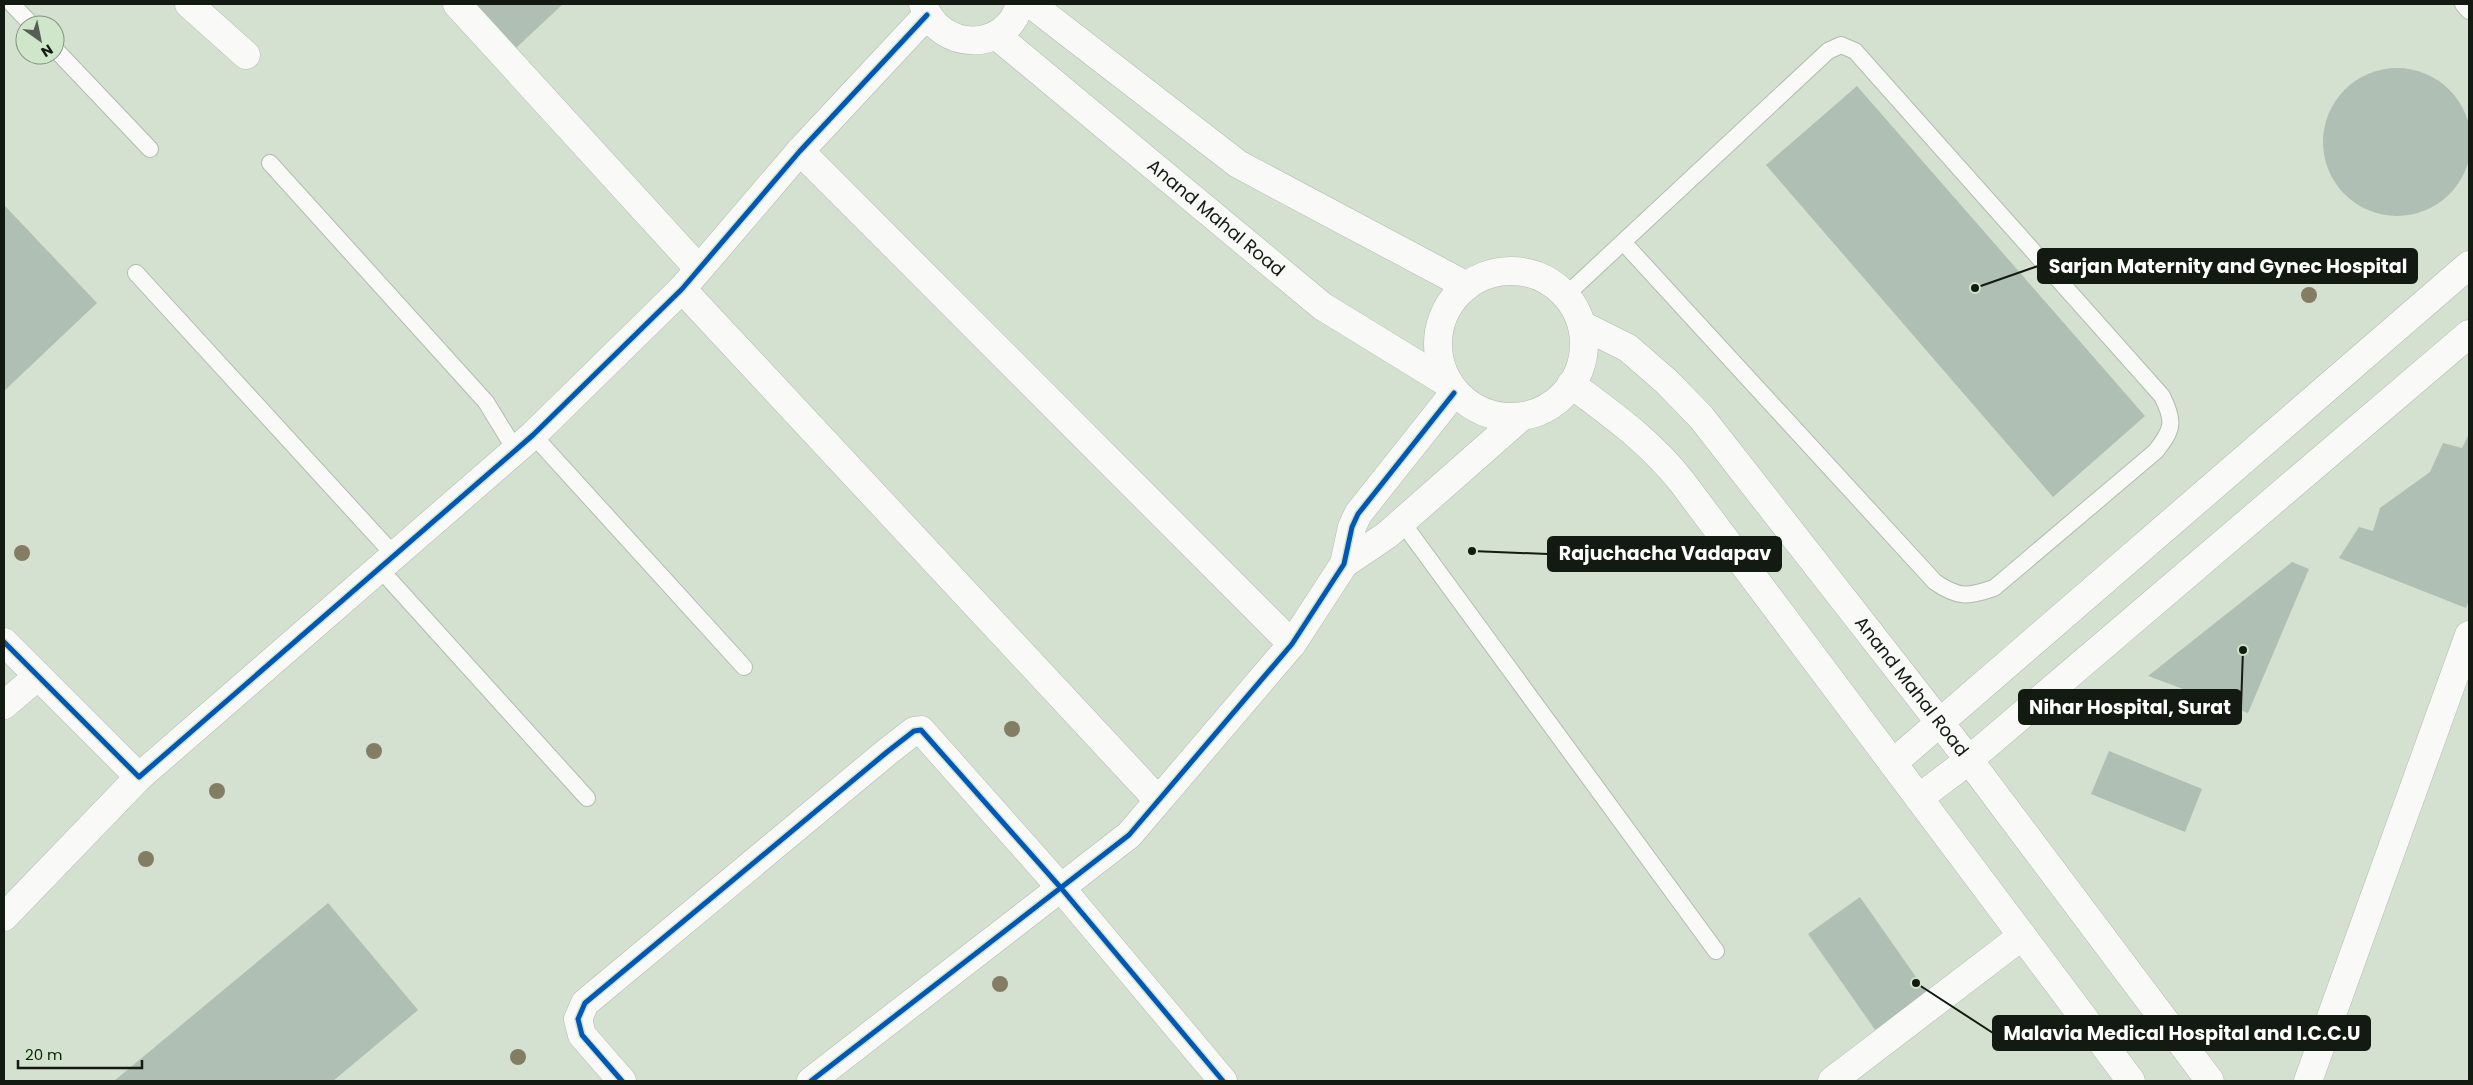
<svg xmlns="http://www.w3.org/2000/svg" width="2473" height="1085" font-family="Poppins,sans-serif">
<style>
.building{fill:#afbfb4}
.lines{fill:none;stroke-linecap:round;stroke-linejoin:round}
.service-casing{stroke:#b2bcaf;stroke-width:18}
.minor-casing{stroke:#b2bcaf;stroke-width:29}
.tertiary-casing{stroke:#b2bcaf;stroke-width:29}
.secondary-casing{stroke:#b2bcaf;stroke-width:29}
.service{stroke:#f9faf8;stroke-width:16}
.minor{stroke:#f9faf8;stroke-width:28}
.tertiary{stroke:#f9faf8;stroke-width:28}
.secondary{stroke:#f9faf8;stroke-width:28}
.cycleway-casing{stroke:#d0e6ca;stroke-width:8}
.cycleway{stroke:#0057b8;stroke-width:5}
.tree{fill:#837e63}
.labels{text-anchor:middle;stroke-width:4.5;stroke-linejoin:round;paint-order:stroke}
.street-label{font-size:18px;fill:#131a11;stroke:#d0e6ca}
.leader{fill:none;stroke:#131a11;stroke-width:2}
.callout-dot{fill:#131a11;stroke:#d0e6ca;stroke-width:2}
.callout{fill:#131a11;stroke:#131a11;stroke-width:2}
.callout-label{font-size:19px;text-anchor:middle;font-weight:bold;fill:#fff}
</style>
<rect width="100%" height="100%" fill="#d4e0d0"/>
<!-- building -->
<g class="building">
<polygon points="474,4 563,4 516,48"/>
<circle cx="2397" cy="142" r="74"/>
<polygon points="1857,86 2145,416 2053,497 1766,165"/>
<polygon points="4,205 97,303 4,391"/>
<polygon points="2469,434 2469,600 2466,608 2339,558 2359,527 2373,531 2380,508 2430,472 2443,443 2462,448"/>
<polygon points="2292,562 2309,569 2248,713 2148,676"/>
<polygon points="2109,751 2202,789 2185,832 2091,794"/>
<polygon points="1860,897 1930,997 1878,1034 1808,934"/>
<polygon points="328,903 418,1010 333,1081 114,1081"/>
</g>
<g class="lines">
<!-- service casing -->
<g class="service-casing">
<g id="service">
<polyline points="12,4 32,25"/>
<polyline points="2463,4 2469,11"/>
<polyline points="55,49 150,149"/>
<polyline points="270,163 486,402 516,451"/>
<polyline points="136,273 395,556"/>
<path d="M1565,296l263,-245 13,-6 14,6 307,345c13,26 11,33 -6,55l-162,137c-26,9 -36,10 -59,-6l-312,-340"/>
<polyline points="533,435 744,667"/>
<polyline points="1402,522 1716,951"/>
<polyline points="380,569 587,798"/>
</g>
</g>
<!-- minor casing -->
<g class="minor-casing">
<g id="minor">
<polyline points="189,4 246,55"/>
<polyline points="457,4 698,268"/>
<polyline points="800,151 1292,644"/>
<polyline points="682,289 1158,800"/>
<polyline points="4,642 139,777 533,435 682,289 800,151 927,15"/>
<polyline points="4,705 38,676"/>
<polyline points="4,917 139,777"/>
<polyline points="622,1081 582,1035 578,1019 585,1003 887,752 914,731 921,730 1061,888 1223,1081"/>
<polyline points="1832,1081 2022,936"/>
<polyline points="2308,1081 2469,635"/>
</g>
</g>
<!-- tertiary casing -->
<g class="tertiary-casing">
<g id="tertiary">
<polyline points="1344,564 1387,535 1521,417"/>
<polyline points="1893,763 2469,265"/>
<polyline points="1919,798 1969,760 2469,334"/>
<polyline points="811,1081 1129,835 1292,644 1344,564 1352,527 1358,514 1454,393"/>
</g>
</g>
<!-- secondary casing -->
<g class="secondary-casing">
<g id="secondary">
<path d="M923,4c16,47 83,50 97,0"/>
<polyline points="1031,4 1238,164 1467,286"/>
<path id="s1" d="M996,35l326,271 127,78"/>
<circle cx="1511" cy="344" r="73"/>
<path id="s2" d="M1582,325l46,23 39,34 34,35 268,343 241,321"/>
<path d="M1571,384c41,31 79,57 111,98l449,599"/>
</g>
</g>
<!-- service -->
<use href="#service" class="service"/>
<!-- minor -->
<use href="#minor" class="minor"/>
<!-- tertiary -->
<use href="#tertiary" class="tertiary"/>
<!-- secondary -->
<use href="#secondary" class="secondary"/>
<!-- cycleway casing -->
<g class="cycleway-casing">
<g id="cycleway">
<polyline points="4,642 139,777 533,435 682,289 800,151 927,15"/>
<polyline points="622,1081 582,1035 578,1019 585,1003 887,752 914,731 921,730 1061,888 1223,1081"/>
<polyline points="811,1081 1129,835 1292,644 1344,564 1352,527 1358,514 1454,393"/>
</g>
</g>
<!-- cycleway -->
<use href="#cycleway" class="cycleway"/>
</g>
<!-- trees -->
<g class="tree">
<circle cx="2309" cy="295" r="8"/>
<circle cx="22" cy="553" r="8"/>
<circle cx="1012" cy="729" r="8"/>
<circle cx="374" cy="751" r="8"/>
<circle cx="217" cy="791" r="8"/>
<circle cx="146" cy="859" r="8"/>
<circle cx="1000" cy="984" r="8"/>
<circle cx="518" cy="1057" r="8"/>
</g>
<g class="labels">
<!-- street labels -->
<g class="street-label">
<text dy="6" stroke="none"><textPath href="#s1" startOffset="286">Anand Mahal Road</textPath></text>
<text dy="6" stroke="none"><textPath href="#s2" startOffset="494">Anand Mahal Road</textPath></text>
</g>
</g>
<!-- callouts -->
<path class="leader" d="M1975 288L2038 266M1472 551L1548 554M2243 650L2241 707M1916 983L1993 1033"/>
<g class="callout-dot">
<circle cx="1975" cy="288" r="5"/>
<circle cx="1472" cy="551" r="5"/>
<circle cx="2243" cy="650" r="5"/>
<circle cx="1916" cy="983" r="5"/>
</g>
<g class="callout">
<rect x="2038" y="249" width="379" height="34" rx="5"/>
<rect x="1548" y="537" width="233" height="34" rx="5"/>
<rect x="2019" y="690" width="222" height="34" rx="5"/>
<rect x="1993" y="1016" width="377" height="34" rx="5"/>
</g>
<g class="callout-label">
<text x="2228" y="273">Sarjan Maternity and Gynec Hospital</text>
<text x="1665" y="560">Rajuchacha Vadapav</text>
<text x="2130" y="714">Nihar Hospital, Surat</text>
<text x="2182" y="1040">Malavia Medical Hospital and I.C.C.U</text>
</g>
<!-- border -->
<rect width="2473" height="1085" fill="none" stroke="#131a11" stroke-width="10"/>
<!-- north arrow -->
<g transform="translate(40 40) rotate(147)"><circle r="24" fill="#d0e6ca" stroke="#849480"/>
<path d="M0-4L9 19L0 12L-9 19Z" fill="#575f54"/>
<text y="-8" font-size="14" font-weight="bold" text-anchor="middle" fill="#131a11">N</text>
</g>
<!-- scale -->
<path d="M18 1060v8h124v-8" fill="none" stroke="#131a11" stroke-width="2.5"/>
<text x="25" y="1060" font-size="15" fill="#131a11" stroke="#d0e6ca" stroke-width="4" paint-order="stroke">20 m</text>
</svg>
